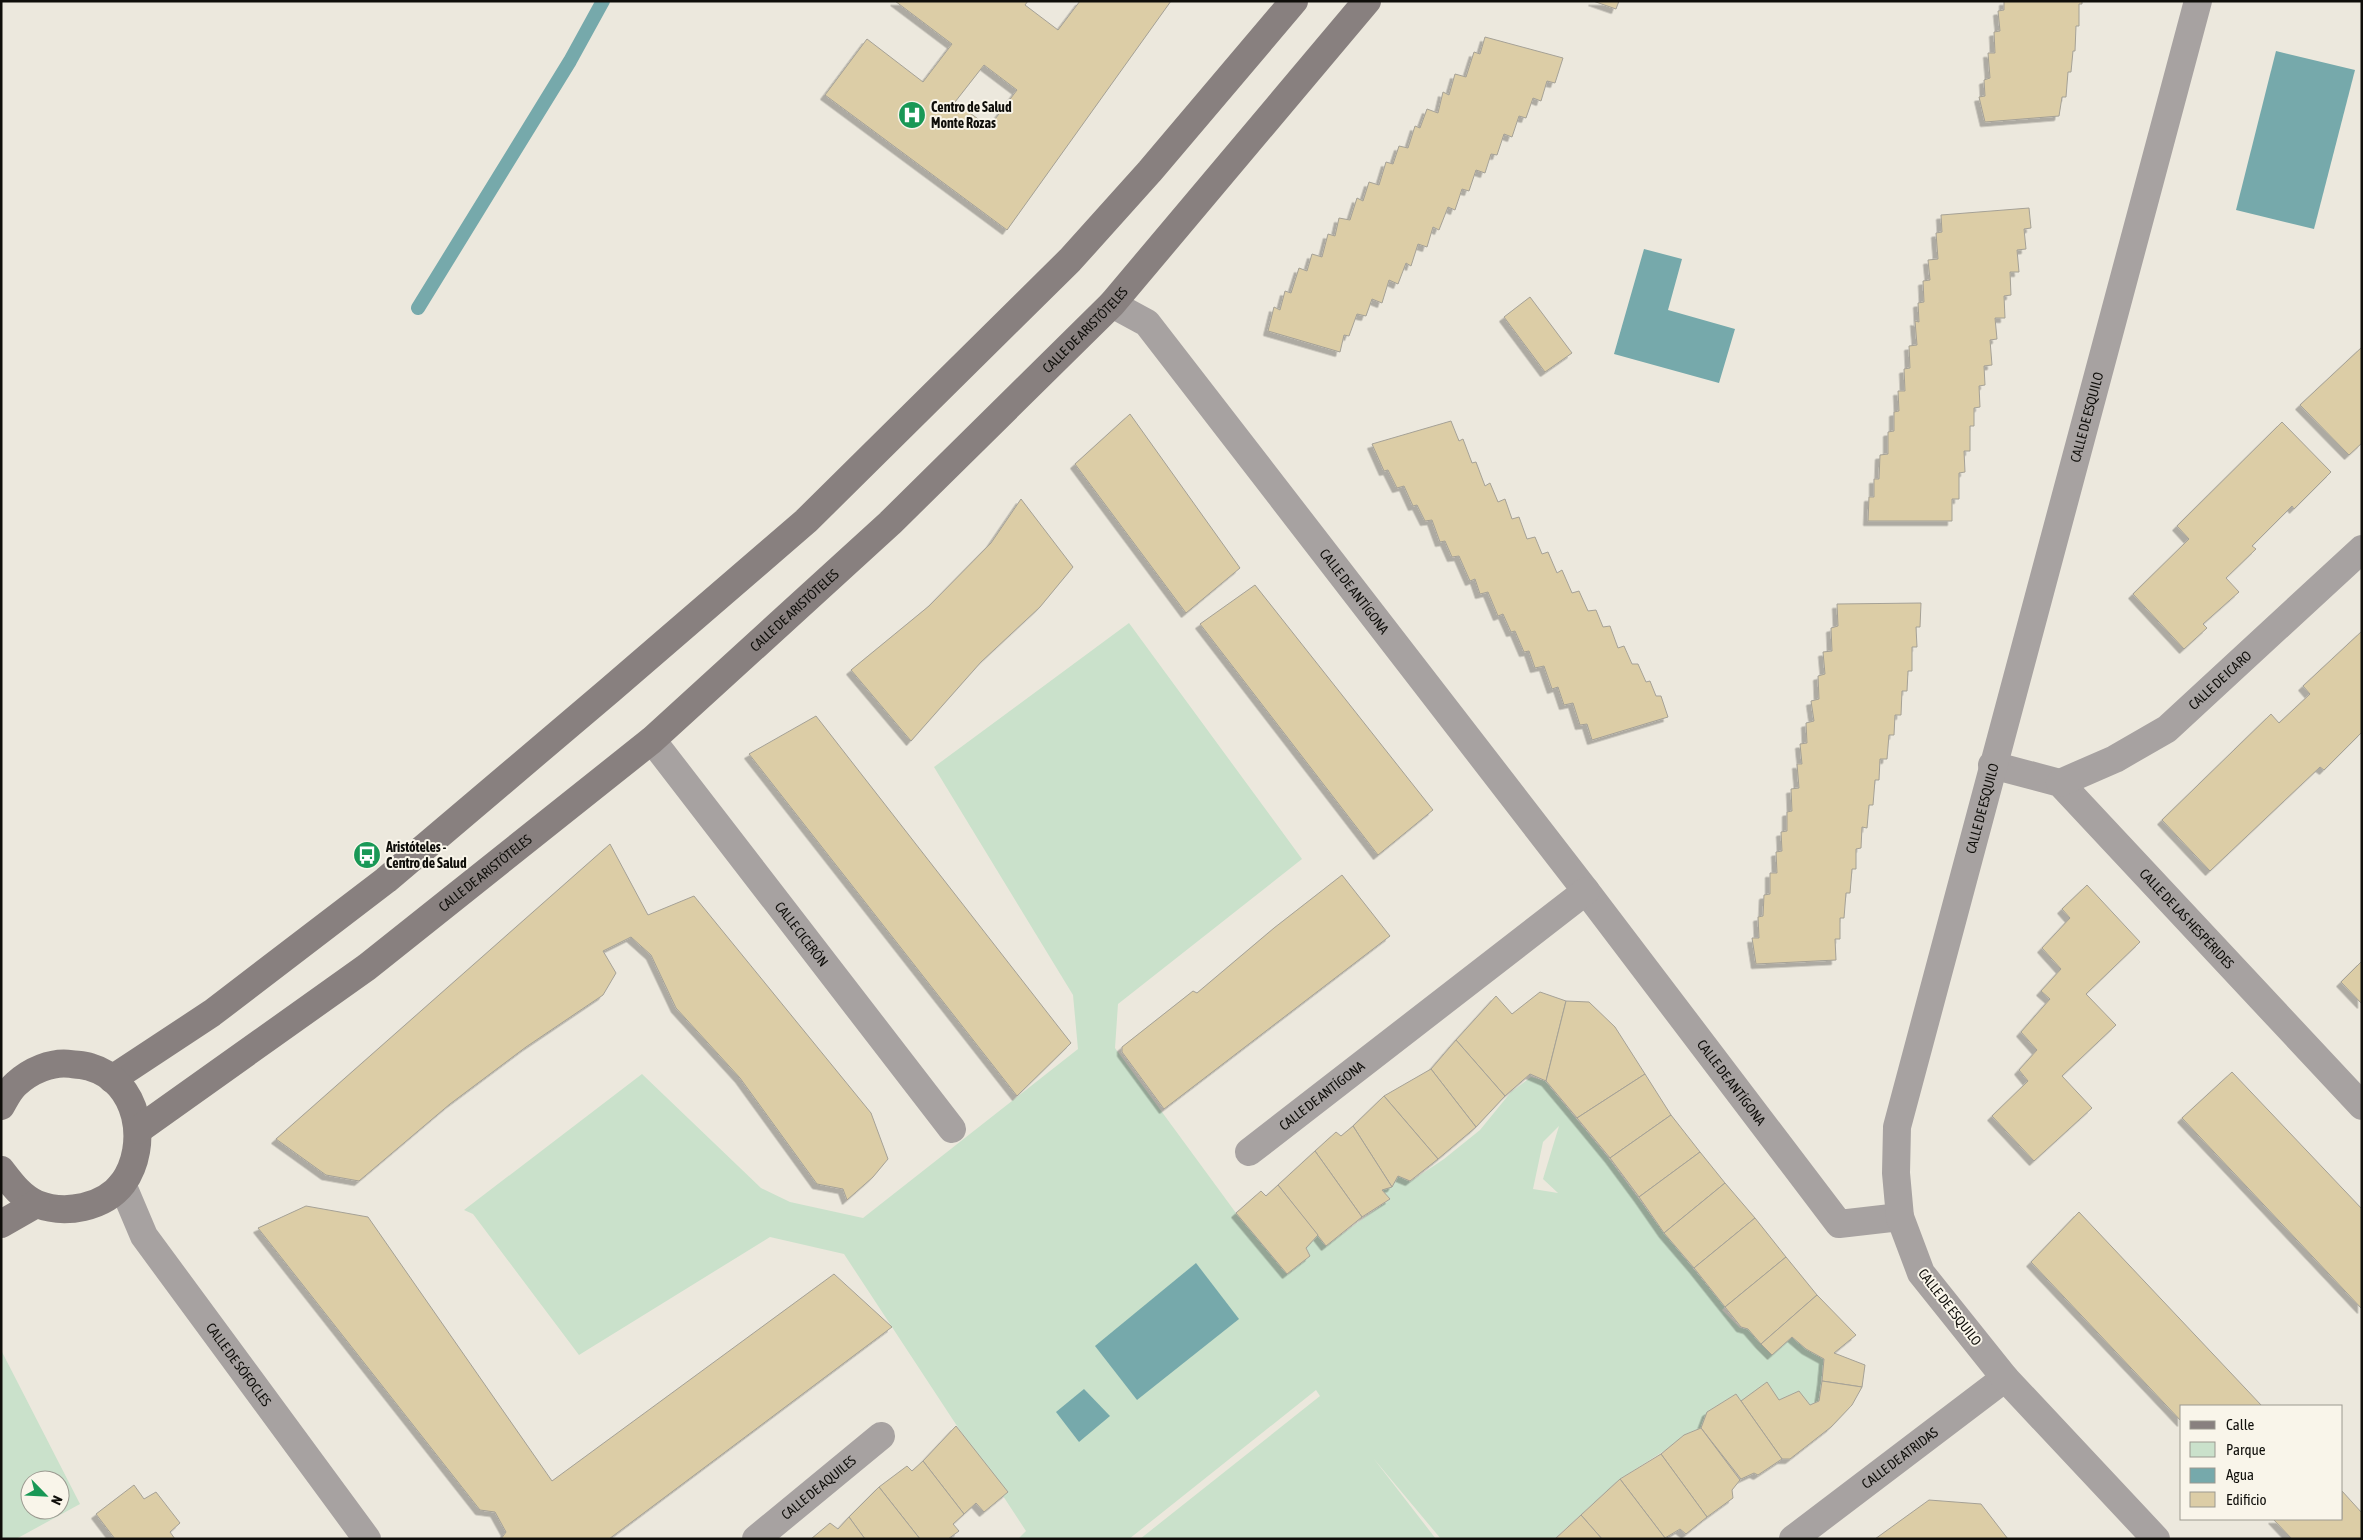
<svg xmlns="http://www.w3.org/2000/svg" width="2363" height="1540" font-family="'Asap Condensed',sans-serif">
<style>
.green{fill:#cae1cb;fill-rule:evenodd}
.water{fill:#76a9ab}
.lines{fill:none;stroke-linecap:round;stroke-linejoin:round}
.stream{stroke:#76a9ab;stroke-width:14}
.building{fill:#dccda6;stroke:#a5a196;fill-rule:evenodd;filter:url(#shadow)}
.minor{stroke:#a7a2a1;stroke-width:28}
.secondary{stroke:#88807f;stroke-width:28}
.labels{text-anchor:middle;stroke-width:4;stroke-linejoin:round;paint-order:stroke}
.poi-label{font-size:14px;font-weight:bold;fill:#0f0e0a;stroke:#f9f5ea;text-anchor:start}
.street-label{font-size:14px;fill:#0f0e0a;stroke:#f9f5ea}
</style>
<defs>
<filter id="shadow"><feDropShadow dx="-4.5" dy="4.5" stdDeviation="0" flood-color="#0004"/></filter>
</defs>
<rect width="100%" height="100%" fill="#ece8dd"/>
<!-- green -->
<g class="green">
<path d="M1129,623l173,236 -184,145 -3,44 121,165 52,60 22,-17 -4,-8 12,-13 9,10 63,-46 -8,-9 16,-14 13,5 33,-22 36,-29 31,-38 20,-15 14,4 61,74 58,78 61,74 -3,3 18,18 9,1 23,26 20,-18 14,12 18,10 -5,42 -9,4 -11,-13 -20,8 -13,-17 -25,19 -5,-8 -29,18 -6,16 -17,7 -17,14 -47,30 -66,60h-113l-67,-80 62,80h-296l180,-143 -4,-6 -187,149h-111l8,-8 -182,-277 -74,-17 -191,118 -106,-141 -9,-4 178,-136 119,114 29,14 73,16 215,-169 -5,-54 -139,-228zM1559,1126l-16,53 15,14 -25,-4 10,-47z"/>
<path d="M1,1350l79,154 -64,35h-15zM30,1480h30v30h-30z"/>
</g>
<!-- water -->
<g class="water">
<polygon points="2276,51 2355,70 2314,229 2236,210"/>
<polygon points="1644,249 1682,259 1668,310 1735,329 1719,383 1614,354"/>
<polygon points="1196,1263 1239,1319 1137,1400 1095,1346"/>
<polygon points="1084,1389 1110,1416 1079,1442 1056,1412"/>
</g>
<g class="lines">
<!-- stream -->
<polyline class="stream" points="418,308 570,61 603,1"/>
</g>
<!-- building -->
<g class="building">
<path d="M895,1h133l-3,4 33,25 22,-29h91l-164,229 -182,-135 42,-56 56,43 29,-38zM984,65l33,25 -28,37 -34,-25z"/>
<polygon points="1593,1 1619,1 1616,9"/>
<polygon points="2004,1 2082,1 2082,4 2079,4 2079,26 2076,26 2075,51 2073,51 2071,72 2068,72 2066,97 2062,97 2059,116 1985,122 1979,97 1985,96 1984,80 1990,78 1988,53 1995,53 1994,32 2000,31 1998,11 2004,10"/>
<polygon points="1485,37 1563,58 1555,83 1547,81 1541,101 1533,98 1526,118 1519,116 1512,137 1504,134 1497,155 1491,154 1485,173 1476,170 1469,191 1462,189 1455,210 1448,207 1439,230 1433,227 1427,247 1418,244 1411,266 1406,263 1398,284 1389,280 1382,303 1372,299 1366,316 1357,314 1349,336 1344,335 1340,352 1268,331 1274,307 1280,310 1285,291 1291,293 1299,268 1307,271 1312,254 1322,257 1328,234 1335,236 1339,218 1350,220 1357,198 1363,201 1369,182 1379,185 1386,162 1393,164 1399,146 1408,148 1415,126 1420,128 1427,109 1438,113 1443,92 1449,95 1455,74 1466,77 1474,52 1480,54"/>
<polygon points="2029,208 2031,228 2024,229 2026,249 2017,250 2019,272 2010,272 2011,295 2004,296 2005,318 1995,318 1997,339 1990,340 1992,365 1984,366 1985,385 1979,386 1980,407 1974,408 1974,426 1970,426 1970,451 1964,451 1965,472 1959,473 1959,499 1952,499 1952,521 1868,521 1869,497 1874,497 1874,479 1879,479 1880,455 1888,454 1888,432 1894,431 1894,412 1899,411 1898,391 1905,391 1904,369 1910,368 1909,346 1917,345 1915,321 1919,322 1918,303 1924,302 1923,281 1930,280 1928,260 1938,259 1936,233 1942,232 1941,215"/>
<polygon points="1530,297 1572,353 1545,372 1504,317"/>
<polygon points="2362,347 2362,443 2349,455 2300,405"/>
<polygon points="1130,414 1240,568 1186,613 1075,464"/>
<polygon points="1451,421 1459,441 1463,439 1472,463 1476,462 1485,486 1490,483 1498,502 1505,499 1512,519 1519,517 1527,539 1535,537 1542,554 1548,552 1557,573 1562,570 1572,593 1579,591 1588,611 1596,610 1603,627 1610,626 1618,648 1624,646 1632,664 1638,664 1646,682 1650,681 1656,696 1661,696 1668,717 1592,740 1587,724 1580,725 1573,703 1564,705 1558,687 1552,689 1544,666 1535,668 1529,651 1524,652 1515,631 1511,632 1503,614 1498,616 1488,592 1480,594 1475,579 1470,581 1459,556 1452,557 1445,541 1440,542 1432,520 1425,521 1417,505 1413,506 1404,486 1397,488 1388,470 1384,471 1372,444"/>
<polygon points="2282,422 2331,472 2294,509 2292,506 2252,546 2256,549 2226,578 2239,592 2203,624 2207,628 2184,649 2133,594 2189,539 2177,526"/>
<polygon points="1021,499 1073,567 1040,607 981,662 911,741 851,670 929,606 991,543"/>
<polygon points="1255,585 1433,810 1378,855 1200,624"/>
<polygon points="1921,603 1920,627 1916,627 1917,647 1912,647 1912,671 1908,671 1907,691 1902,691 1901,715 1895,715 1894,735 1889,735 1887,759 1880,759 1879,780 1875,780 1873,805 1869,805 1867,828 1862,827 1861,848 1856,849 1856,869 1852,869 1850,893 1846,893 1844,918 1840,918 1840,939 1835,939 1836,960 1756,964 1752,938 1759,938 1758,917 1763,916 1764,895 1770,894 1770,873 1777,873 1776,852 1782,851 1781,832 1787,831 1787,812 1792,811 1791,789 1799,788 1797,764 1802,764 1800,744 1807,743 1806,723 1814,721 1811,701 1819,699 1818,676 1825,674 1823,652 1832,651 1831,628 1838,626 1837,604"/>
<polygon points="2362,631 2362,732 2324,770 2320,767 2210,871 2162,820 2271,714 2279,723 2310,694 2303,686"/>
<polygon points="816,716 1071,1043 1017,1096 749,754"/>
<polygon points="610,844 648,915 694,896 871,1113 888,1159 873,1177 847,1200 843,1189 817,1184 740,1078 676,1008 651,955 631,937 603,951 616,973 603,995 526,1047 450,1104 359,1181 326,1175 276,1139"/>
<polygon points="1342,875 1390,936 1164,1109 1122,1052 1122,1047 1193,991 1197,993 1274,928"/>
<polygon points="2087,885 2140,942 2086,994 2116,1025 2062,1076 2092,1108 2034,1161 1992,1116 2028,1081 2019,1070 2037,1050 2021,1032 2050,999 2041,991 2061,969 2042,948 2070,918 2062,909"/>
<polygon points="2362,961 2362,1004 2341,982"/>
<polygon points="1540,992 1566,1001 1546,1081 1530,1074 1505,1096 1456,1040 1496,996 1512,1014"/>
<polygon points="1566,1001 1589,1002 1615,1027 1645,1074 1577,1118 1546,1081"/>
<polygon points="1456,1040 1505,1096 1476,1127 1431,1069"/>
<polygon points="1431,1069 1476,1127 1438,1159 1384,1096"/>
<polygon points="2232,1072 2362,1209 2362,1309 2182,1118"/>
<polygon points="1645,1074 1671,1115 1610,1158 1577,1118"/>
<polygon points="1384,1096 1438,1159 1410,1181 1398,1176 1392,1187 1353,1126"/>
<polygon points="1671,1115 1700,1152 1639,1197 1610,1158"/>
<polygon points="1353,1126 1392,1187 1382,1190 1390,1199 1362,1217 1315,1151 1336,1132 1341,1136"/>
<polygon points="1315,1151 1362,1217 1326,1246 1278,1185"/>
<polygon points="1700,1152 1725,1183 1664,1233 1639,1197"/>
<polygon points="1725,1183 1755,1218 1694,1268 1664,1233"/>
<polygon points="1278,1185 1318,1235 1306,1248 1310,1256 1287,1274 1236,1213 1261,1191 1266,1196"/>
<polygon points="306,1206 368,1217 552,1481 834,1274 892,1327 609,1539 501,1539 506,1532 495,1512 480,1510 258,1228"/>
<polygon points="2079,1212 2262,1406 2182,1406 2182,1422 2031,1262"/>
<polygon points="1755,1218 1786,1257 1725,1307 1694,1268"/>
<polygon points="1786,1257 1817,1295 1761,1344 1748,1329 1741,1327 1725,1307"/>
<polygon points="1817,1295 1856,1335 1834,1353 1865,1365 1862,1387 1822,1381 1824,1359 1806,1349 1792,1337 1772,1355 1761,1344"/>
<polygon points="1822,1381 1862,1387 1852,1405 1831,1427 1790,1459 1782,1459 1741,1401 1767,1382 1779,1400 1799,1391 1810,1405 1819,1401"/>
<polygon points="1736,1394 1782,1459 1758,1475 1754,1473 1741,1479 1701,1428 1707,1412"/>
<polygon points="956,1426 1008,1492 984,1512 976,1503 964,1514 923,1461"/>
<polygon points="1701,1428 1740,1480 1732,1490 1733,1498 1707,1517 1661,1454 1684,1435"/>
<polygon points="1661,1454 1707,1517 1686,1534 1680,1529 1665,1538 1620,1479"/>
<polygon points="923,1461 964,1514 953,1524 959,1531 948,1539 920,1539 879,1487 907,1466 912,1471"/>
<polygon points="1620,1479 1665,1538 1664,1539 1602,1539 1581,1515"/>
<polygon points="134,1485 144,1499 156,1492 180,1523 170,1532 175,1539 115,1539 96,1514"/>
<polygon points="879,1487 920,1539 865,1539 849,1517"/>
<polygon points="2342,1491 2362,1513 2362,1539 2292,1539 2273,1519 2342,1519"/>
<polygon points="1929,1500 1981,1504 2008,1539 1875,1539"/>
<polygon points="1581,1515 1602,1539 1555,1539"/>
<polygon points="849,1517 865,1539 811,1539 830,1523 838,1529"/>
</g>
<g class="lines">
<!-- minor -->
<g class="minor">
<path id="s1" d="M1112,304l35,19 439,568 253,333 61,-7"/>
<path id="s2" d="M652,740l300,389"/>
<path id="s3" d="M1992,765l68,18 302,323"/>
<path id="s4" d="M2060,783l55,-24 52,-30 195,-180"/>
<path id="s5" d="M1249,1152l337,-261"/>
<path id="s6" d="M122,1184l22,52 223,303"/>
<path id="s7" d="M756,1539l125,-103"/>
<path id="s8" d="M1793,1539l212,-161"/>
<path id="s9" d="M2156,1539l-151,-161 -84,-105 -21,-56 -4,-44 1,-46 301,-1126"/>
</g>
<!-- secondary -->
<g class="secondary">
<polyline points="112,1079 212,1013 386,880 610,690 806,521 1070,260 1150,171 1294,1"/>
<path d="M1,1106c4,-7 9,-17 15,-22 14,-13 36,-23 55,-20 6,1 13,1 19,3 49,14 60,78 33,116 -19,25 -58,32 -86,21 -16,-7 -26,-21 -36,-34"/>
<path id="s10" d="M138,1130l229,-163 285,-227 238,-217 222,-219 255,-303"/>
<polyline points="1,1224 36,1204"/>
</g>
</g>
<!-- icons -->
<defs>
<g id="hospital-disc" transform="scale(1.4375)"><circle r="9.5" fill="#199856" stroke="#f9f5ea"/><path d="M-5-5h3v3.5h4V-5h3V5h-3V1.5h-4V5h-3Z" fill="#fff"/></g>
<g id="bus-disc" transform="scale(1.4375)"><circle r="9.5" fill="#199856" stroke="#f9f5ea"/><path d="M-5-6H5V4H4V6H2V4H-2V6H-4V4H-5ZM-3.5-4V0h7V-4ZM-3.5 1.2v1.5H-2V1.2ZM2 1.2v1.5H3.5V1.2Z" fill="#fff"/></g>
</defs>
<g fill-rule="evenodd">
<use href="#hospital-disc" x="912" y="115"/>
<use href="#bus-disc" x="367" y="855"/>
</g>
<g class="labels">
<!-- poi labels -->
<g class="poi-label">
<text x="931" y="112">Centro de Salud<tspan x="931" dy="16">Monte Rozas</tspan></text>
<text x="386" y="852">Aristóteles -<tspan x="386" dy="16">Centro de Salud</tspan></text>
</g>
<!-- street labels -->
<g class="street-label">
<text dy="5" stroke="none"><textPath href="#s10" startOffset="1242">CALLE DE ARISTÓTELES</textPath></text>
<text dy="5" stroke="none"><textPath href="#s9" startOffset="1240">CALLE DE ESQUILO</textPath></text>
<text dy="5" stroke="none"><textPath href="#s1" startOffset="379">CALLE DE ANTÍGONA</textPath></text>
<text dy="5" stroke="none"><textPath href="#s10" startOffset="838">CALLE DE ARISTÓTELES</textPath></text>
<text dy="5" stroke="none"><textPath href="#s4" startOffset="192">CALLE DE ICARO</textPath></text>
<text dy="5" stroke="none"><textPath href="#s9" startOffset="835">CALLE DE ESQUILO</textPath></text>
<text dy="5" stroke="none"><textPath href="#s10" startOffset="432">CALLE DE ARISTÓTELES</textPath></text>
<text dy="5" stroke="none"><textPath href="#s3" startOffset="256">CALLE DE LAS HESPÉRIDES</textPath></text>
<text dy="5" stroke="none"><textPath href="#s2" startOffset="245">CALLE CICERÓN</textPath></text>
<text dy="5" stroke="none"><textPath href="#s1" startOffset="998">CALLE DE ANTÍGONA</textPath></text>
<text dy="5" stroke="none"><textPath href="#s5" startOffset="92">CALLE DE ANTÍGONA</textPath></text>
<text transform="translate(1950 1307) rotate(52)" y="5">CALLE DE ESQUILO</text>
<text dy="5" stroke="none"><textPath href="#s6" startOffset="216">CALLE DE SÓFOCLES</textPath></text>
<text dy="5" stroke="none"><textPath href="#s8" startOffset="134">CALLE DE ATRIDAS</textPath></text>
<text dy="5" stroke="none"><textPath href="#s7" startOffset="81">CALLE DE AQUILES</textPath></text>
</g>
</g>
<!-- border -->
<rect width="2363" height="1540" fill="none" stroke="#0f0e0a" stroke-width="5"/>
<!-- legend -->
<rect x="2180" y="1405" width="162" height="115" fill="#f9f5ea" stroke="#9b9990"/>
<rect x="2190" y="1421" width="25" height="8" fill="#88807f" stroke="#9b9990"/>
<text x="2226" y="1430" font-size="15" fill="#0f0e0a">Calle</text>
<rect x="2190" y="1442" width="25" height="15" fill="#cae1cb" stroke="#9b9990"/>
<text x="2226" y="1455" font-size="15" fill="#0f0e0a">Parque</text>
<rect x="2190" y="1468" width="25" height="15" fill="#76a9ab" stroke="#9b9990"/>
<text x="2226" y="1480" font-size="15" fill="#0f0e0a">Agua</text>
<rect x="2190" y="1492" width="25" height="15" fill="#dccda6" stroke="#9b9990"/>
<text x="2226" y="1505" font-size="15" fill="#0f0e0a">Edificio</text>
<!-- north arrow -->
<g transform="translate(45 1495) rotate(114)"><circle r="24" fill="#f9f5ea" stroke="#9b9990"/>
<path d="M0-4L9 19L0 12L-9 19Z" fill="#199856"/>
<text y="-8" font-size="14" font-weight="bold" text-anchor="middle" fill="#0f0e0a">N</text>
</g>
</svg>
